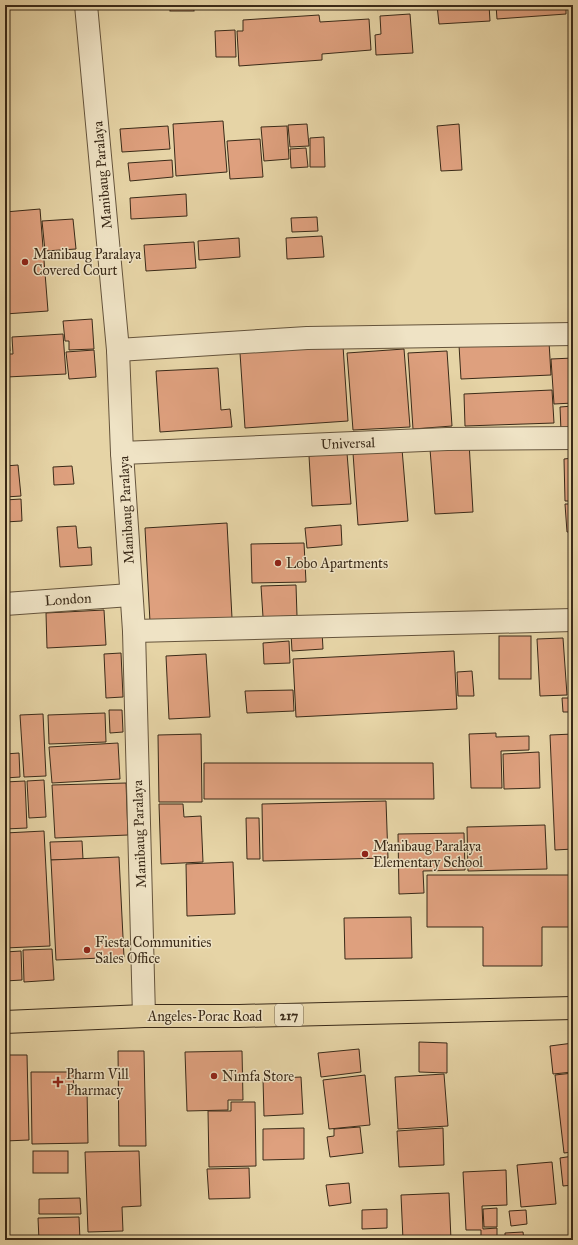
<svg xmlns="http://www.w3.org/2000/svg" width="578" height="1245" font-family="'IM FELL Great Primer',serif">
<style>
.building{fill:#dea07e;stroke:#3a2a18}
.lines{fill:none;stroke-linecap:round;stroke-linejoin:round}
.minor-casing{stroke:#65543c;stroke-width:24}
.major-casing{stroke:#3a2a18;stroke-width:24}
.minor{stroke:#efe3c5;stroke-width:22}
.major{stroke:#e6d4a6;stroke-width:22}
.poi-dot{fill:#8f2418;stroke:#efe3c5;stroke-width:1.5}
.labels{text-anchor:middle;stroke-width:3;stroke-linejoin:round;paint-order:stroke}
.shield{fill:#efe3c5;stroke:#70624c;stroke-width:1}
.shield-label{font-size:13px;font-weight:bold;fill:#3a2a18}
.street-label{font-size:14px;fill:#3a2a18;stroke:#efe3c5}
.poi-label{font-size:14px;fill:#3a2a18;stroke:#efe3c5;text-anchor:start}
</style>
<rect width="100%" height="100%" fill="#e6d4a6"/>
<filter id="stains"><feTurbulence type="fractalNoise" baseFrequency=".005" numOctaves="4"/><feColorMatrix values="0 0 0 0 .2 0 0 0 0 .09 0 0 0 0 .02 0 0 0 .5 -.17"/></filter>
<radialGradient id="worn" r=".72"><stop offset=".6" stop-color="#630" stop-opacity="0"/><stop offset="1" stop-color="#630" stop-opacity=".3"/></radialGradient>
<!-- building -->
<g class="building">
<rect x="170" y="5" width="24" height="6"/>
<polygon points="437,5 489,5 490,21 439,24"/>
<polygon points="496,5 566,5 566,14 497,19"/>
<polygon points="410,14 413,53 376,55 375,35 381,34 380,16"/>
<polygon points="319,15 320,22 369,19 371,50 322,54 322,60 239,66 237,31 243,31 243,20"/>
<polygon points="235,30 236,57 216,57 215,31"/>
<polygon points="223,121 227,172 176,176 173,124"/>
<polygon points="307,124 309,146 290,147 288,125"/>
<polygon points="459,124 462,170 441,171 437,126"/>
<polygon points="168,126 170,149 122,152 120,129"/>
<polygon points="287,126 289,159 264,161 261,127"/>
<polygon points="324,137 325,167 310,167 310,138"/>
<polygon points="260,139 263,177 230,179 227,141"/>
<polygon points="306,148 308,167 291,168 290,149"/>
<polygon points="172,160 173,177 130,181 128,163"/>
<polygon points="186,194 187,216 131,219 130,198"/>
<polygon points="40,209 48,311 5,314 5,212"/>
<polygon points="317,217 318,231 292,232 291,218"/>
<polygon points="73,219 76,249 45,251 42,221"/>
<polygon points="322,236 324,257 287,259 286,238"/>
<polygon points="239,238 240,257 199,260 198,241"/>
<polygon points="194,242 196,268 146,271 144,245"/>
<polygon points="92,319 94,349 69,350 69,341 65,341 63,321"/>
<polygon points="5,328 8,328 10,351 5,351"/>
<polygon points="63,334 66,374 7,377 5,354 13,354 12,337"/>
<polygon points="549,342 551,375 461,379 459,345"/>
<polygon points="343,346 348,421 245,428 240,353"/>
<polygon points="404,349 410,427 353,430 347,353"/>
<polygon points="94,350 96,377 69,379 66,352"/>
<polygon points="447,351 452,426 413,429 408,353"/>
<polygon points="573,358 573,403 554,404 551,359"/>
<polygon points="218,368 221,410 230,409 232,427 160,432 156,371"/>
<polygon points="552,390 554,423 465,426 464,394"/>
<polygon points="573,406 573,431 561,431 560,407"/>
<polygon points="469,442 473,512 435,514 430,449"/>
<polygon points="402,449 408,521 358,525 353,453"/>
<polygon points="347,453 351,504 312,506 309,456"/>
<polygon points="573,458 573,501 565,501 564,459"/>
<polygon points="18,465 21,496 5,497 5,466"/>
<polygon points="72,466 74,484 54,485 53,467"/>
<polygon points="21,499 22,521 5,522 5,500"/>
<polygon points="565,504 573,504 573,532 567,532"/>
<polygon points="227,523 232,618 150,622 145,528"/>
<polygon points="341,525 342,545 307,548 305,528"/>
<polygon points="76,526 78,548 91,547 92,565 60,567 57,527"/>
<polygon points="304,543 306,582 252,583 251,544"/>
<polygon points="296,585 297,616 263,617 261,586"/>
<polygon points="104,610 106,645 47,648 46,613"/>
<polygon points="322,631 323,649 292,651 291,633"/>
<rect x="499" y="636" width="32" height="43"/>
<polygon points="563,638 567,695 540,696 537,639"/>
<polygon points="289,641 290,663 264,664 263,643"/>
<polygon points="454,651 457,709 296,717 293,659"/>
<polygon points="121,653 123,697 106,698 104,654"/>
<polygon points="206,654 210,717 169,719 166,656"/>
<polygon points="472,671 474,696 458,696 457,672"/>
<polygon points="293,690 294,711 247,713 245,691"/>
<polygon points="562,698 573,698 573,712 563,712"/>
<polygon points="109,710 122,710 123,732 110,733"/>
<polygon points="105,713 106,742 49,744 48,715"/>
<polygon points="43,714 46,776 24,777 20,715"/>
<polygon points="496,733 496,737 529,736 529,750 501,751 502,788 471,788 469,734"/>
<polygon points="201,734 202,802 159,802 158,735"/>
<polygon points="573,734 573,849 555,850 550,735"/>
<polygon points="118,743 120,779 52,783 49,747"/>
<polygon points="539,752 540,788 504,789 503,754"/>
<polygon points="19,753 20,777 5,778 5,754"/>
<polygon points="204,763 433,763 434,799 204,799"/>
<polygon points="44,780 46,817 29,818 27,781"/>
<polygon points="25,781 27,828 5,829 5,782"/>
<polygon points="126,783 128,835 55,838 52,785"/>
<polygon points="386,801 388,858 263,861 262,804"/>
<polygon points="159,804 183,804 184,817 201,816 203,862 161,864"/>
<polygon points="246,818 259,818 260,859 247,859"/>
<polygon points="545,825 547,869 468,871 467,827"/>
<polygon points="44,831 50,946 5,948 5,833"/>
<polygon points="464,833 465,870 423,871 424,893 399,894 398,834"/>
<polygon points="82,841 83,859 51,860 50,842"/>
<polygon points="119,857 124,957 56,960 51,860"/>
<polygon points="233,862 235,914 187,916 186,864"/>
<polygon points="427,875 573,875 573,927 542,927 542,966 483,966 483,927 427,927"/>
<polygon points="411,917 412,958 345,959 344,918"/>
<polygon points="52,949 54,980 24,982 23,950"/>
<polygon points="21,951 22,980 5,981 5,952"/>
<polygon points="419,1042 447,1043 447,1073 419,1072"/>
<polygon points="573,1043 573,1072 553,1074 550,1046"/>
<polygon points="359,1049 361,1072 321,1077 318,1053"/>
<polygon points="118,1051 144,1051 146,1146 119,1146"/>
<polygon points="242,1051 243,1100 228,1100 228,1110 187,1111 185,1052"/>
<polygon points="5,1055 27,1055 29,1140 5,1141"/>
<polygon points="31,1072 73,1072 74,1090 87,1090 88,1143 32,1144"/>
<polygon points="573,1073 573,1152 564,1153 555,1075"/>
<polygon points="444,1074 448,1126 398,1129 395,1077"/>
<polygon points="365,1075 370,1125 329,1129 323,1080"/>
<polygon points="301,1077 303,1114 264,1116 263,1079"/>
<polygon points="231,1102 255,1102 256,1166 209,1167 208,1111 231,1111"/>
<polygon points="360,1127 363,1153 330,1157 327,1137 334,1136 334,1129"/>
<polygon points="304,1128 304,1159 263,1160 263,1129"/>
<polygon points="443,1128 444,1165 399,1167 397,1131"/>
<rect x="33" y="1151" width="35" height="22"/>
<polygon points="139,1151 141,1206 122,1207 123,1231 88,1232 85,1152"/>
<polygon points="573,1156 573,1185 563,1186 560,1158"/>
<polygon points="552,1162 556,1204 521,1207 517,1165"/>
<polygon points="249,1168 250,1198 209,1199 207,1169"/>
<polygon points="506,1170 507,1205 482,1206 483,1229 497,1228 497,1239 481,1240 481,1230 466,1230 463,1172"/>
<polygon points="349,1183 351,1203 329,1206 326,1185"/>
<polygon points="449,1193 451,1240 403,1240 401,1195"/>
<polygon points="80,1198 81,1214 39,1214 39,1199"/>
<polygon points="497,1208 497,1227 484,1227 483,1209"/>
<polygon points="387,1209 387,1228 362,1229 362,1210"/>
<polygon points="526,1210 527,1224 511,1226 509,1211"/>
<polygon points="79,1217 80,1240 39,1240 38,1218"/>
<polygon points="523,1232 524,1240 505,1240 505,1233"/>
</g>
<g class="lines">
<!-- minor casing -->
<g class="minor-casing">
<g id="minor">
<polyline points="86,5 118,350 122,453 134,631 144,1016"/>
<polyline points="118,350 307,338 573,334"/>
<polyline points="122,453 447,439 573,438"/>
<polyline points="5,604 130,595"/>
<polyline points="134,631 573,620"/>
</g>
</g>
<!-- major casing -->
<g class="major-casing">
<polyline id="major" points="5,1022 144,1016 239,1016 573,1008"/>
</g>
<!-- minor -->
<use href="#minor" class="minor"/>
<!-- major -->
<use href="#major" class="major"/>
</g>
<!-- markers -->
<g class="poi-dot">
<circle cx="25" cy="262" r="4"/>
<circle cx="278" cy="563" r="4"/>
<circle cx="365" cy="854" r="4"/>
<circle cx="87" cy="950" r="4"/>
<circle cx="214" cy="1076" r="4"/>
<path d="M56 1076h4v4h4v4h-4v4h-4v-4h-4v-4h4z"/>
</g>
<g class="labels">
<!-- shield labels -->
<rect class="shield" x="275" y="1004" width="28" height="22" rx="3"/>
<g class="shield-label">
<text x="289" y="1020">217</text>
</g>
<!-- street labels -->
<g class="street-label">
<text transform="translate(102 175) rotate(-95)" y="5">Manibaug Paralaya</text>
<text transform="translate(348 443) rotate(-2)" y="5">Universal</text>
<text transform="translate(126 510) rotate(-93)" y="5">Manibaug Paralaya</text>
<text transform="translate(68 599) rotate(-4)" y="5">London</text>
<text transform="translate(139 834) rotate(-92)" y="5">Manibaug Paralaya</text>
<text x="205" y="1021">Angeles-Porac Road</text>
</g>
<!-- poi labels -->
<g class="poi-label">
<text x="33" y="259">Manibaug Paralaya<tspan x="33" dy="16">Covered Court</tspan></text>
<text x="286" y="568">Lobo Apartments</text>
<text x="373" y="851">Manibaug Paralaya<tspan x="373" dy="16">Elementary School</tspan></text>
<text x="95" y="947">Fiesta Communities<tspan x="95" dy="16">Sales Office</tspan></text>
<text x="66" y="1079">Pharm Vill<tspan x="66" dy="16">Pharmacy</tspan></text>
<text x="222" y="1081">Nimfa Store</text>
</g>
</g>
<!-- margin -->
<rect width="578" height="1245" fill="none" stroke="#e6d4a6" stroke-width="20"/>
<rect x="6" y="6" width="566" height="1233" fill="none" stroke="#3a2a18" stroke-width="2"/>
<rect x="10" y="10" width="558" height="1225" fill="none" stroke="#3a2a18"/>
<rect width="100%" height="100%" filter="url(#stains)"/>
<rect width="100%" height="100%" fill="url(#worn)"/>
</svg>
